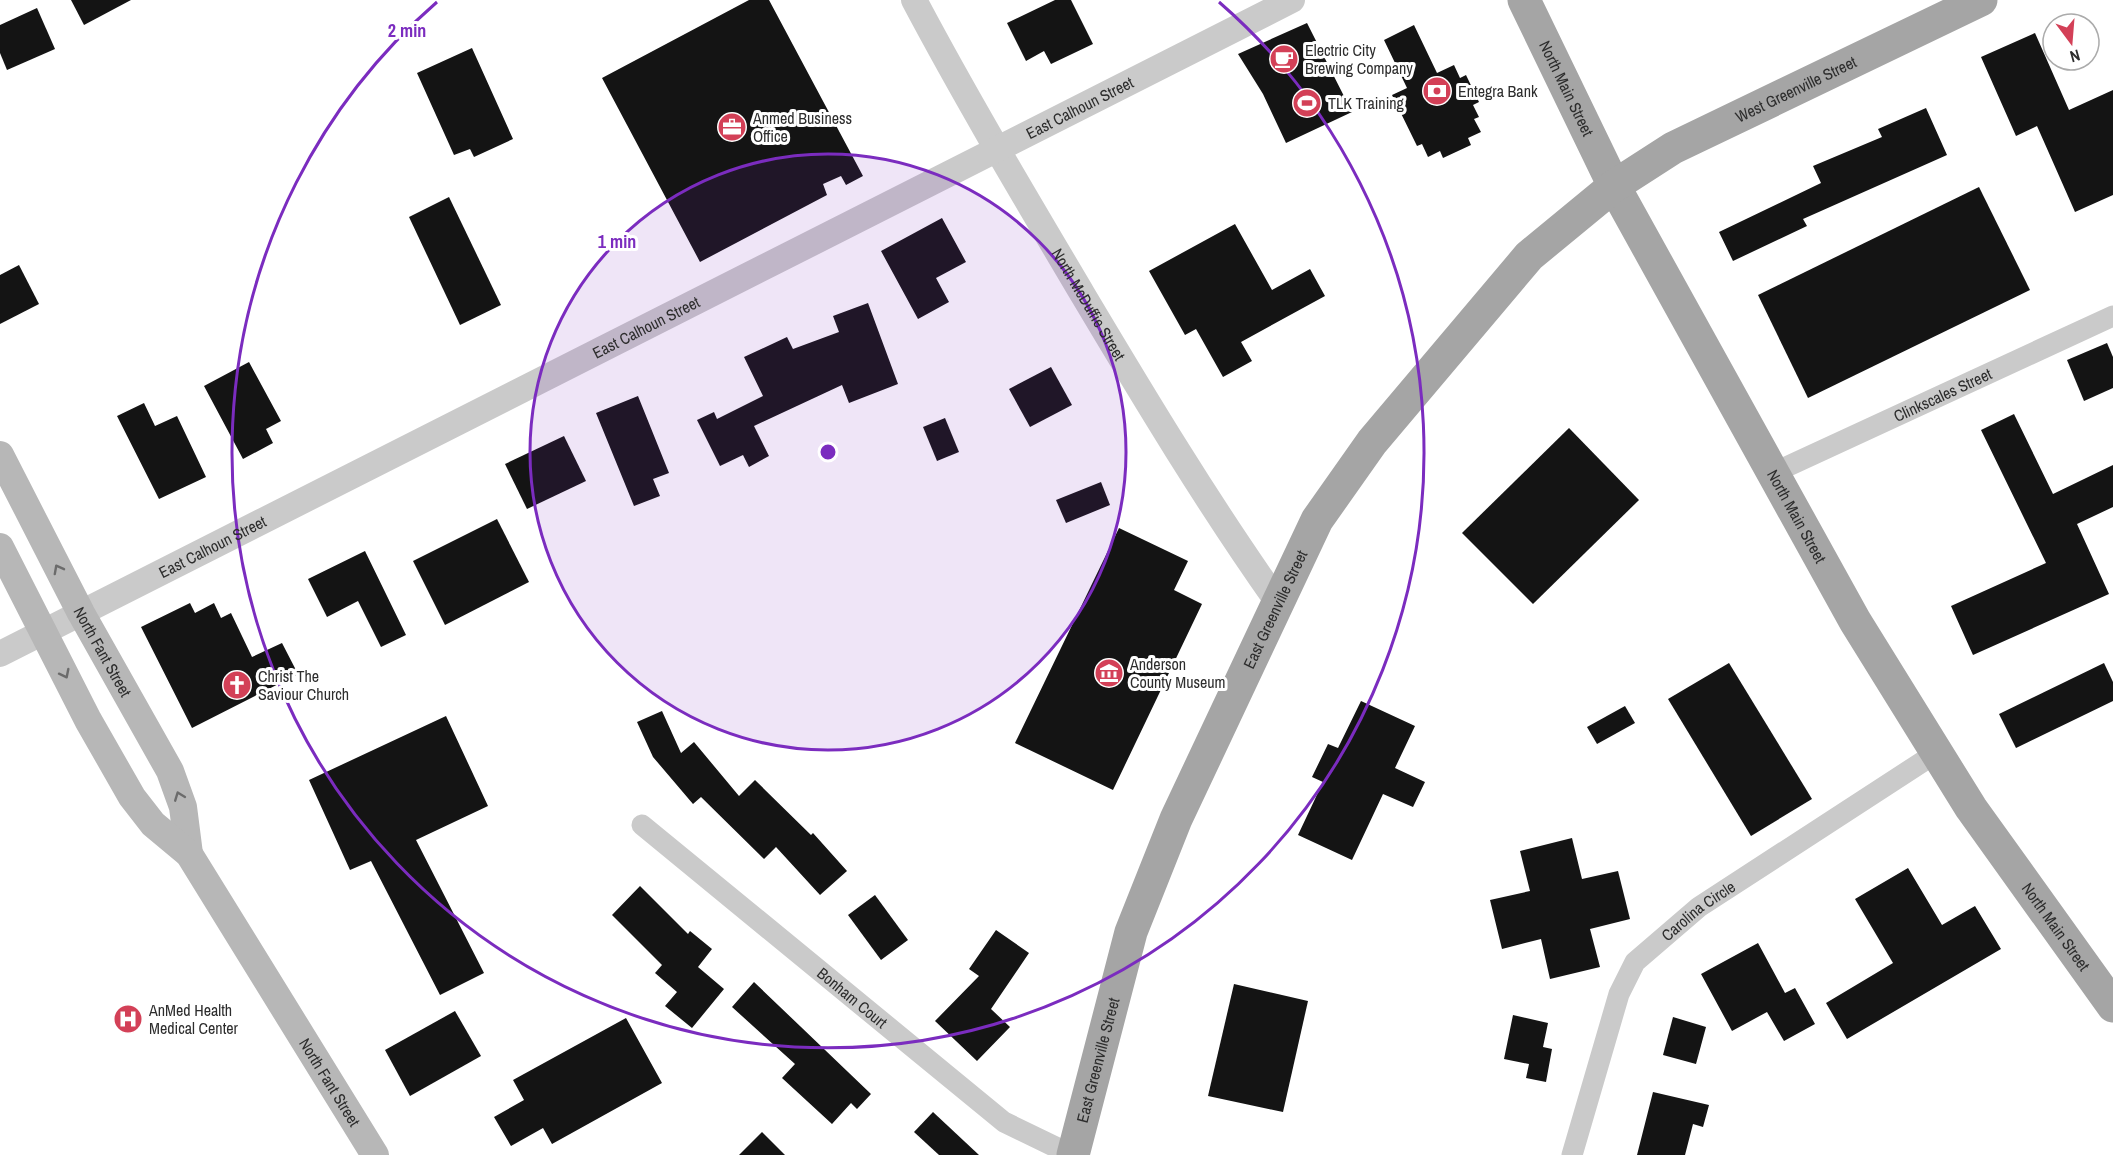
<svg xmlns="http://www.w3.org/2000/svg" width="2113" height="1155" font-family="'Archivo Narrow',sans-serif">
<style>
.building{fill:#141414}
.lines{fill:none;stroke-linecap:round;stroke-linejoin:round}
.minor{stroke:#cacaca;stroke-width:21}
.tertiary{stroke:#cacaca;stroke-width:26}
.secondary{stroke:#b7b7b7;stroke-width:28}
.primary{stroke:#a5a5a5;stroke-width:33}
.oneway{stroke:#6b6b6b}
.ring{fill:none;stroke:#7b2cbf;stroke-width:3}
.labels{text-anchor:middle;stroke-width:6;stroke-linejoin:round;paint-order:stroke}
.poi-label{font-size:16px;fill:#2d2d2d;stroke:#fff;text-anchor:start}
.street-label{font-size:16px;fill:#2d2d2d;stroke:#fff}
.centre{fill:#7b2cbf;stroke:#fff;stroke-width:3}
.ring-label{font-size:18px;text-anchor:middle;font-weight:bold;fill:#7b2cbf;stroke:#fff;stroke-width:6;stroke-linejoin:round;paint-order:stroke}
</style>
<rect width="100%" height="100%" fill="#fff"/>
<!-- building -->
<g class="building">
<polygon points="71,0 131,0 84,25"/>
<polygon points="749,0 769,0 863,176 846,185 841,176 823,184 827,195 700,262 602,78"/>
<polygon points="1055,0 1071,0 1093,44 1051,64 1044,51 1026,61 1007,23"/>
<polygon points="37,8 55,49 7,70 0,53 0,25"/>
<polygon points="1307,23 1352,112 1286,143 1263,94 1238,54"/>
<polygon points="1414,25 1437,73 1454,65 1460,78 1466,75 1479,102 1473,105 1479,117 1474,119 1481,132 1468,138 1471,145 1443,158 1440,151 1428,157 1422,144 1417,146 1392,95 1407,88 1384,40"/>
<polygon points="2035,33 2069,110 2113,90 2113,195 2075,212 2037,126 2016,136 1981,57"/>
<polygon points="472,48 513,139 474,157 470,149 454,155 417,73"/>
<polygon points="1926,108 1947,155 1803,219 1807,226 1733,261 1719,232 1821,183 1813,166 1882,137 1878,129"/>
<polygon points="1979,187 2030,290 1808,398 1758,295"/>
<polygon points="449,197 501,305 460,325 409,217"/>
<polygon points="942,218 966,262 936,278 949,302 918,319 881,251"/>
<polygon points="1235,224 1272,290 1310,269 1325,296 1241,342 1252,361 1223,377 1196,329 1185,335 1149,271"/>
<polygon points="19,265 39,304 0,324 0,275"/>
<polygon points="868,303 898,384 849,403 842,385 754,426 769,456 749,467 743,455 720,466 697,420 714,412 717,419 763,396 744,357 787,337 793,349 839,332 833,316"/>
<polygon points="2107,343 2113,357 2113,388 2084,401 2067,360"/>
<polygon points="249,362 281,421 266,429 273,443 243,459 204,386"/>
<polygon points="1051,367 1072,405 1030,427 1009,389"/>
<polygon points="638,396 669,473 653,479 660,496 634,506 596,413"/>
<polygon points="144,403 155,426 177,416 206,477 159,499 117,416"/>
<polygon points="2014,414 2053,494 2113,465 2113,507 2077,524 2109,594 1973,655 1951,606 2046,563 1981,430"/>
<polygon points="945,418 959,452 937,461 923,427"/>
<polygon points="1569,428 1639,500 1533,604 1462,533"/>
<polygon points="564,436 586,481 527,509 505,464"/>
<polygon points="1101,482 1110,505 1066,523 1056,500"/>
<polygon points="497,519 529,582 445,625 413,561"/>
<polygon points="1119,528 1188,561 1174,590 1202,604 1113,790 1015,743"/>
<polygon points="365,551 406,635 381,647 358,601 327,617 308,579"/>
<polygon points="190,603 195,613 214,603 221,618 231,613 252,657 282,643 298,674 192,728 141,627"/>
<polygon points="1729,663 1812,799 1751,836 1668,699"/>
<polygon points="2104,663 2113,682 2113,701 2016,748 1999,714"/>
<polygon points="1361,701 1415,726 1395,768 1425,782 1413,807 1383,794 1352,860 1298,835 1323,782 1312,777 1328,744 1338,748"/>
<polygon points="1625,706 1635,723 1597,744 1587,727"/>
<polygon points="662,711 681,753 694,742 739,796 755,780 811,835 813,833 847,871 820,895 776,847 764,859 701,797 693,804 653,757 637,722"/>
<polygon points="446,716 488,806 416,840 484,973 440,995 371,861 350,870 309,780"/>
<polygon points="1572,838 1582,879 1618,871 1630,919 1590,929 1600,967 1550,979 1541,939 1502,949 1490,900 1530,891 1520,851"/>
<polygon points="1908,868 1942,925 1975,906 2001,949 1847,1039 1826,1003 1893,963 1855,899"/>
<polygon points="640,886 688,934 690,931 712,949 698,967 724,989 692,1028 665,1006 677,992 655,973 662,965 612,915"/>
<polygon points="875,895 908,940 881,960 848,915"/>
<polygon points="996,930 1029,953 991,1009 1010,1027 977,1061 935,1021 979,976 969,969"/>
<polygon points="1758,943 1785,993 1795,988 1815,1024 1784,1041 1767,1012 1732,1031 1701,974"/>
<polygon points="754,982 871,1094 857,1109 851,1103 832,1124 782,1078 795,1064 732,1007"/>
<polygon points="1234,984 1308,1001 1283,1112 1208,1096"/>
<polygon points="455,1011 481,1056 410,1096 385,1050"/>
<polygon points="1513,1015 1548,1023 1543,1047 1552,1049 1546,1082 1526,1078 1529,1064 1504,1059"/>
<polygon points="1673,1017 1706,1027 1696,1064 1663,1055"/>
<polygon points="626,1018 662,1083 552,1144 543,1128 511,1146 494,1117 524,1100 513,1080"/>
<polygon points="1653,1092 1709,1105 1703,1127 1693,1124 1685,1155 1637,1155"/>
<polygon points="933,1112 979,1155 939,1155 914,1132"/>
<polygon points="762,1132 785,1155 739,1155"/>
</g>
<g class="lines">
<!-- minor -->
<g class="minor">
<path id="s1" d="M1771,474l342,-158"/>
<path id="s2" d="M642,825l362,297 68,33"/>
<path id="s3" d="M1572,1155l47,-161 16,-32 64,-55 237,-154"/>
</g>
<!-- tertiary -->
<g class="tertiary">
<path id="s4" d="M914,0c53,100 111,197 169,295 62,104 124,207 194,306"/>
<path id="s5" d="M0,654l1292,-654"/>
</g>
<!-- secondary -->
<g class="secondary">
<path id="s6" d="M0,455l81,158 89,158 13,36 6,47"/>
<path id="s7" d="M0,547l88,173 44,77 21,27 36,30 186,301"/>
</g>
<!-- primary -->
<g class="primary">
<path id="s8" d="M1524,0l90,186 241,435 116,187 142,198"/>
<path id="s9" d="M1073,1155l58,-223 45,-113 141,-299 55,-78 157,-186 85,-70 59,-38 308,-148"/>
</g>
</g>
<!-- one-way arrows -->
<defs><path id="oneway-chevron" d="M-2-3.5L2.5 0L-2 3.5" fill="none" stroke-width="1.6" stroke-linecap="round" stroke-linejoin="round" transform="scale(1.5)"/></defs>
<g class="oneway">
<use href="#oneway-chevron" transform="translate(58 569) rotate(-118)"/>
<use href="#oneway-chevron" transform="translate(65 674) rotate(63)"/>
<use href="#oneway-chevron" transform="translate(179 796) rotate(-111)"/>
</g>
<!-- distance rings -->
<circle cx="828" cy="452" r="298" fill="#7b2cbf" fill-opacity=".12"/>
<g class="ring">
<circle cx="828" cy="452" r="298"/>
<path d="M1219 2A596 596 0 1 1 437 2"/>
</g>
<!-- icons -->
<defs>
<g id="cafe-disc" transform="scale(1.5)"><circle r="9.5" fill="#d34057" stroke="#fff"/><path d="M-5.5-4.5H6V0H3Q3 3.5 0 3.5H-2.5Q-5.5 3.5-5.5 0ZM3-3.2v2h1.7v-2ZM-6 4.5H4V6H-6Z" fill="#fff"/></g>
<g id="bank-disc" transform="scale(1.5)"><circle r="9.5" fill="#d34057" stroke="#fff"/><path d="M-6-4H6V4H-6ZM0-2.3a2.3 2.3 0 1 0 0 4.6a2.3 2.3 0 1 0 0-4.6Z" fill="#fff"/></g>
<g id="stadium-disc" transform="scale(1.5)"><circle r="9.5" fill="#d34057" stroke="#fff"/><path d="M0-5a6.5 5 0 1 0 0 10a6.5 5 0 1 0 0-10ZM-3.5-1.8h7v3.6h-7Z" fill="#fff"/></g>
<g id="office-disc" transform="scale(1.5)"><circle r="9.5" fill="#d34057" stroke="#fff"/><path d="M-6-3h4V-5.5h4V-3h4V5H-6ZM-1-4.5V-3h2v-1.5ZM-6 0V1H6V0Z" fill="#fff"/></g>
<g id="museum-disc" transform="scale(1.5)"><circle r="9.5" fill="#d34057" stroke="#fff"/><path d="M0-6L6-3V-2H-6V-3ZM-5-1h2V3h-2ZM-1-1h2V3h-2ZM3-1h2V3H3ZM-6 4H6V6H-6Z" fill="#fff"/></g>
<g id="church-disc" transform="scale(1.5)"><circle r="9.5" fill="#d34057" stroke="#fff"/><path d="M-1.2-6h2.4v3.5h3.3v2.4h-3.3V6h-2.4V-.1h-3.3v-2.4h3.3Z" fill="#fff"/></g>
<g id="hospital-disc" transform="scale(1.5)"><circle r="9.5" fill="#d34057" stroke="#fff"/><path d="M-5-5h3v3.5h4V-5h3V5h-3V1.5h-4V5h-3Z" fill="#fff"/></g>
</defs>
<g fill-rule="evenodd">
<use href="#cafe-disc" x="1284" y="59"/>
<use href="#bank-disc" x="1437" y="91"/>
<use href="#stadium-disc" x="1307" y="103"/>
<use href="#office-disc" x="732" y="127"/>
<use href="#museum-disc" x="1109" y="673"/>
<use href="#church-disc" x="237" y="685"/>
<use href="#hospital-disc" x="128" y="1019"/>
</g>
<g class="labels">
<!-- poi labels -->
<g class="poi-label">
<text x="1305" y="56">Electric City<tspan x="1305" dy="18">Brewing Company</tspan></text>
<text x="1458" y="97">Entegra Bank</text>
<text x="1328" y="109">TLK Training</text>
<text x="753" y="124">Anmed Business<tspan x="753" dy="18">Office</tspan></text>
<text x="1130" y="670">Anderson<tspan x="1130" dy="18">County Museum</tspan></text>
<text x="258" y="682">Christ The<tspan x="258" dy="18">Saviour Church</tspan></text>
<text x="149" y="1016">AnMed Health<tspan x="149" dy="18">Medical Center</tspan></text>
</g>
<!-- street labels -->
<g class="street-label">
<text dy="6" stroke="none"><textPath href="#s8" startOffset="98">North Main Street</textPath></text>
<text dy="6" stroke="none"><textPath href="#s9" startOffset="1338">West Greenville Street</textPath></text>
<text dy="6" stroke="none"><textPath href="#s5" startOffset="1210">East Calhoun Street</textPath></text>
<text dy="6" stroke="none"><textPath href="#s4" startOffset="351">North McDuffie Street</textPath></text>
<text dy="6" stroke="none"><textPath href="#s5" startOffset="724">East Calhoun Street</textPath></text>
<text dy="6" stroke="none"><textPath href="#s1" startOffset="189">Clinkscales Street</textPath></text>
<text dy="6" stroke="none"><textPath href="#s8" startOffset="584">North Main Street</textPath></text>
<text dy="6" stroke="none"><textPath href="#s5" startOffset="238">East Calhoun Street</textPath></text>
<text dy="6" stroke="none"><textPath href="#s9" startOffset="584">East Greenville Street</textPath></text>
<text dy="6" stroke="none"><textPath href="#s6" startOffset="222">North Fant Street</textPath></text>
<text dy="6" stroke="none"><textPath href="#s3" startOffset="285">Carolina Circle</textPath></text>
<text dy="6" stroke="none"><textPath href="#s8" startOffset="1070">North Main Street</textPath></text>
<text dy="6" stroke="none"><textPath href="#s2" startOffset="272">Bonham Court</textPath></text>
<text dy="6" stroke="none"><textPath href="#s9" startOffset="98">East Greenville Street</textPath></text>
<text dy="6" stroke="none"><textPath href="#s7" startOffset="632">North Fant Street</textPath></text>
</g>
</g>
<circle cx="828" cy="452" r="9" class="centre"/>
<g class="ring-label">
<text x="407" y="37">2 min</text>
<text x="617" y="248">1 min</text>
</g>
<!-- north arrow -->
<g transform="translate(2071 42) rotate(164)"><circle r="28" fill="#ffffff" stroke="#ababab" stroke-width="1.5"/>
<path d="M0-4.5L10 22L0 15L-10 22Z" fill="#d34057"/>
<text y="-9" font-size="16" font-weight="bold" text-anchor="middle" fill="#2d2d2d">N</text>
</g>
</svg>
